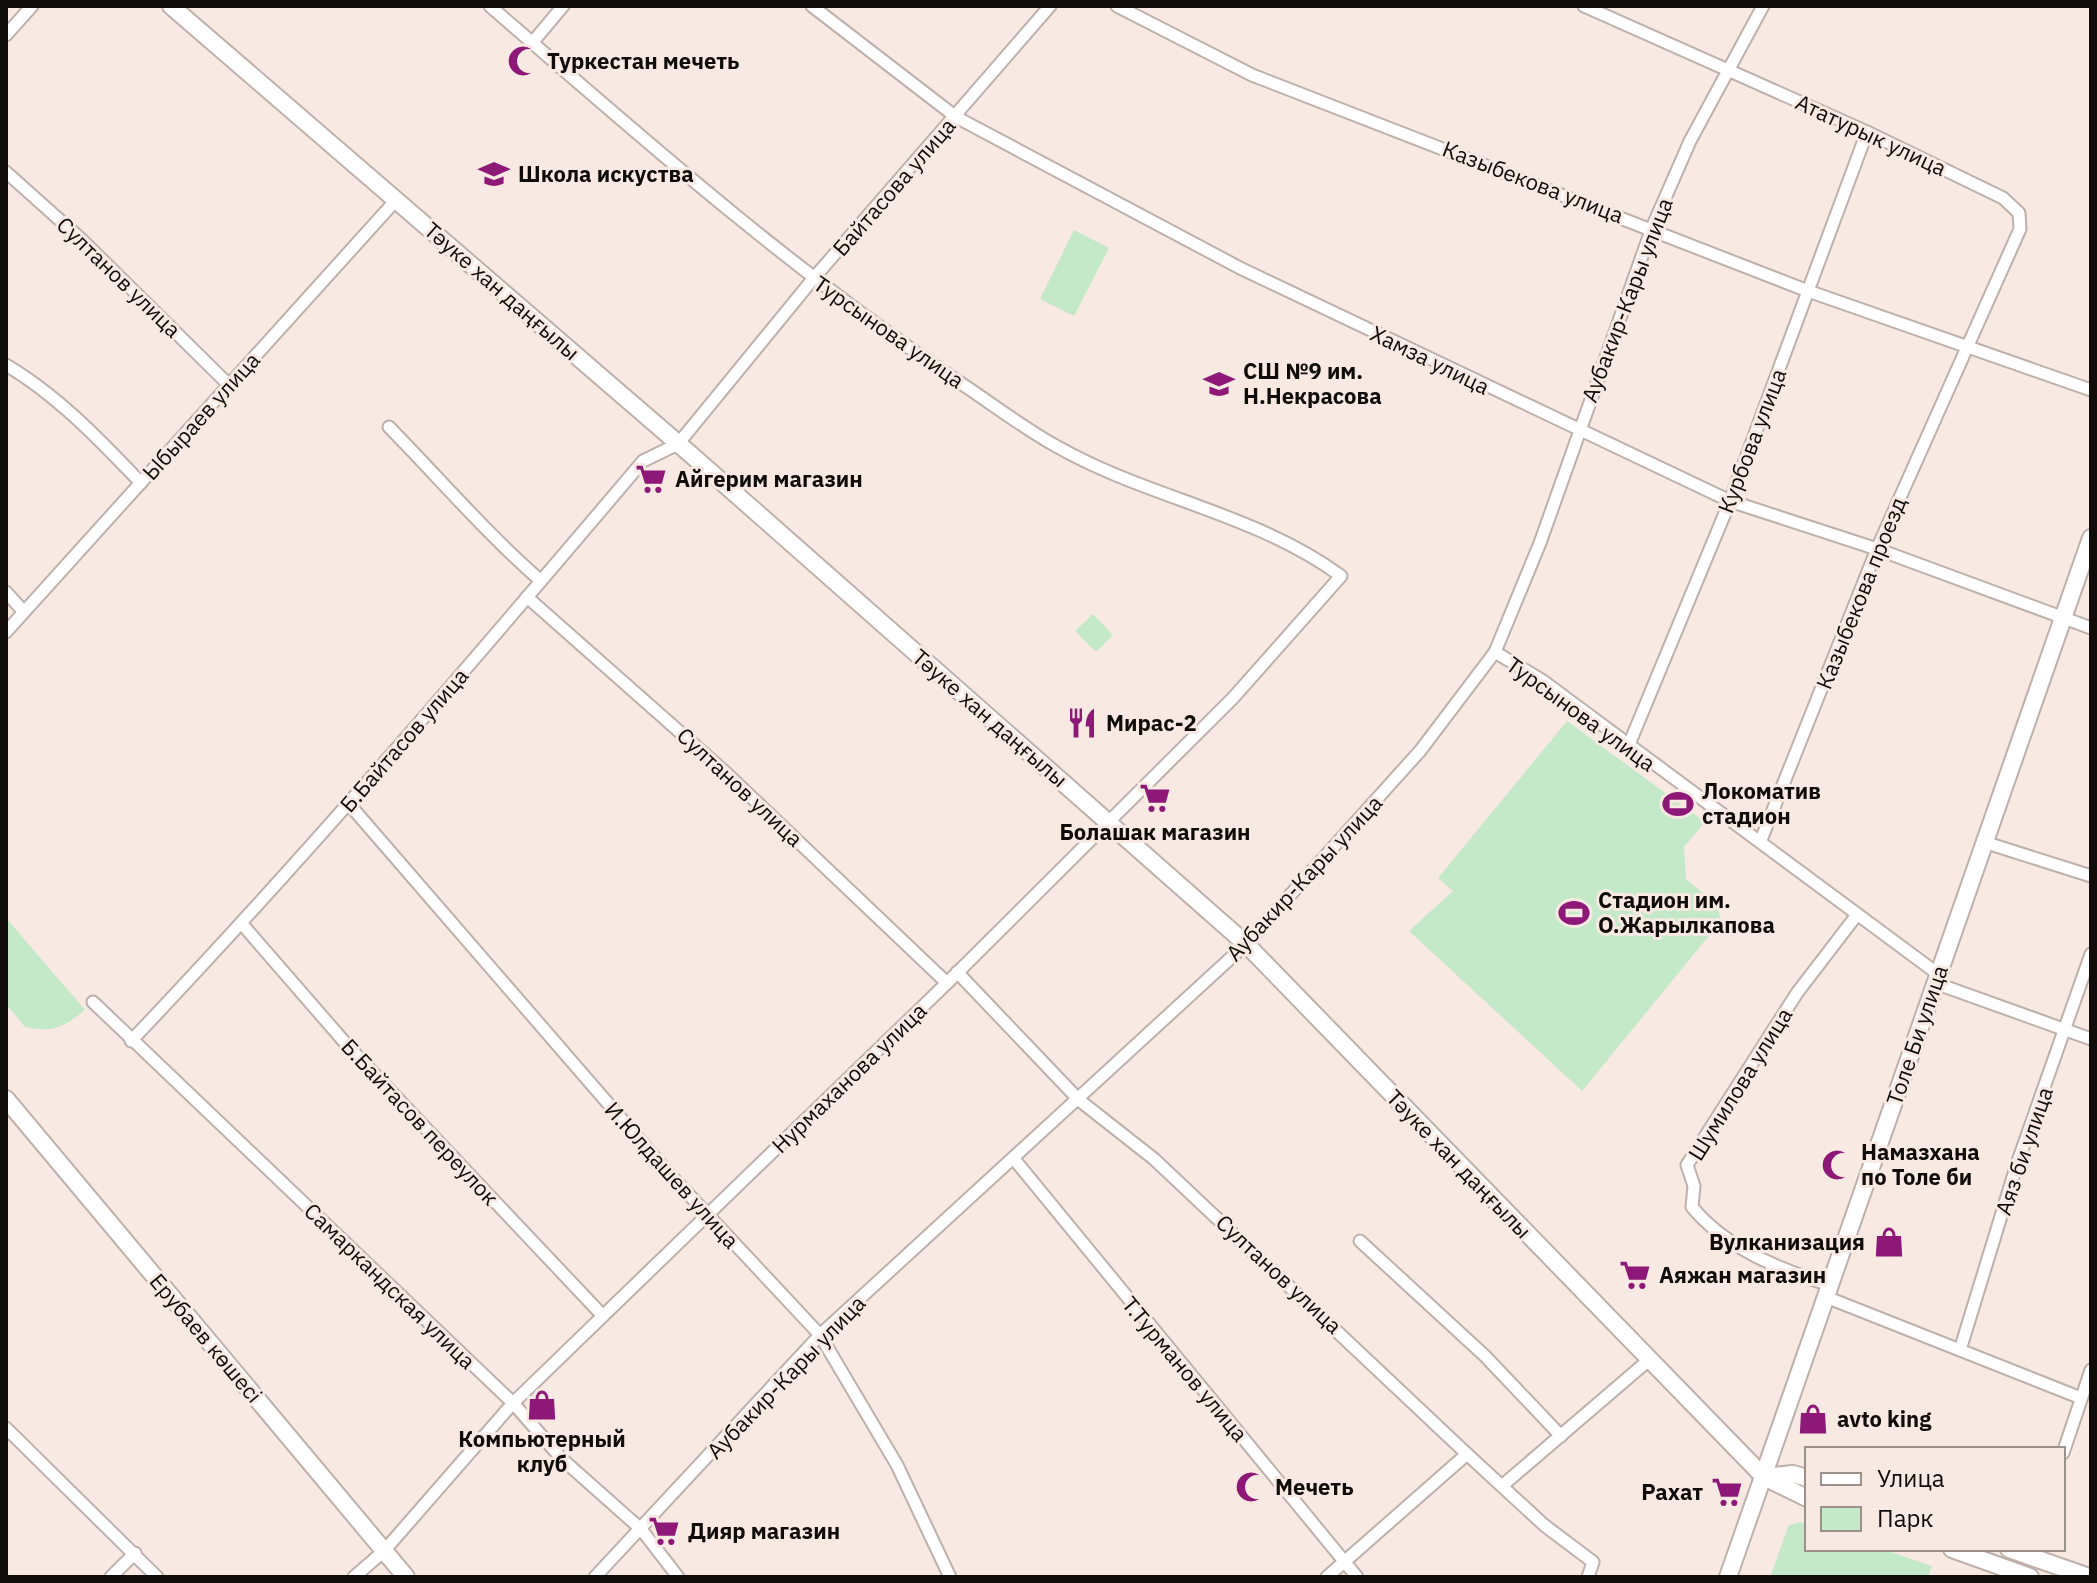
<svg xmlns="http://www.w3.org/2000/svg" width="2097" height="1583" font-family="'IBM Plex Sans',sans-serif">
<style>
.green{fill:#c4e9c9}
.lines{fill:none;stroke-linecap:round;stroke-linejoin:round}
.street-casing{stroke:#beb0aa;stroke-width:15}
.secondary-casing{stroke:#beb0aa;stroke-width:20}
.street{stroke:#fff;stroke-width:11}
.secondary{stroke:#fff;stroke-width:16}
.labels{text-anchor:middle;stroke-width:6;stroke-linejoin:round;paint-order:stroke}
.poi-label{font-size:22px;font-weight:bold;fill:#100c09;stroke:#f8e9e2;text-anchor:start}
.street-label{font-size:22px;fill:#100c09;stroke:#f8e9e2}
</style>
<rect width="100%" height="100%" fill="#f8e9e2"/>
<!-- green -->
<g class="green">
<polygon points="1074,230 1109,248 1074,316 1040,299"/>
<polygon points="1093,614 1113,635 1096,652 1075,631"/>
<polygon points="1567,721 1705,822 1684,847 1686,879 1717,904 1721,921 1582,1091 1409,931 1453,891 1438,878"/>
<path d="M6,918l79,92c-21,17 -32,23 -60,17l-19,-23z"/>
<polygon points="1801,1522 1807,1524 1807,1549 1882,1549 1932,1566 1928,1577 1770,1577 1789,1525"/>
</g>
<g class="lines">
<!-- street casing -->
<g class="street-casing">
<g id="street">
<polyline points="812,6 956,117 1240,268 1730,501 1877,549 2091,628"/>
<polyline points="1117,6 1252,75 1808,291 2091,390"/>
<polyline points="1584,6 1867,132 2003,198 2019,213 2020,229 1877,549 1761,840"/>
<polyline points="6,35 32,6"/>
<polyline points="532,43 563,6"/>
<polyline points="6,172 81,239 229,385"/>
<path d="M6,365c51,30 94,75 135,118"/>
<path d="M389,427c51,52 98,107 152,154"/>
<polyline points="6,592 24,612"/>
<polyline points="527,597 725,772 947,983"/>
<polyline points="6,632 397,199"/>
<polyline points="1495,652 1543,681 1938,974"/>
<polyline points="1628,747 1730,501 1867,132"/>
<polyline points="349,804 663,1167 820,1335 897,1465 950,1577"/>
<polyline points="1987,843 2091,876"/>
<polyline points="242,924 347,1045 603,1316"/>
<polyline points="957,972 1079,1100 1154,1159 1467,1454 1544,1525 1593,1562 1588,1577"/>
<polyline points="1935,983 2091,1039"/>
<polyline points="93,1002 513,1403 562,1459 641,1529 678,1577"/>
<path d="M131,1041c178,-187 345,-383 512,-580l35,-17 135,-165 237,-273"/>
<polyline points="1014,1159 1357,1577"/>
<polyline points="1360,1241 1485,1356 1561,1436"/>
<path d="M1830,1285c-50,-15 -104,-37 -138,-78l2,-21 -7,-21 110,-172 59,-77"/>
<polyline points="1826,1297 2081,1398"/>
<polyline points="1960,1350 2017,1164 2091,954"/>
<polyline points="6,1428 157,1577"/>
<polyline points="2063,1453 2091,1370"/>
<polyline points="1503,1485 1650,1359"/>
<polyline points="111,1577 135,1553"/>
<path d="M354,1577l30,-26 129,-148 434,-420 286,-285 108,-122c-86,-63 -194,-78 -285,-130 -31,-17 -61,-40 -91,-60 -169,-112 -322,-247 -475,-380"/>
<polyline points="595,1577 820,1335 1246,944 1420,751 1495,652 1540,543 1652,228 1690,141 1763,6"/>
<polyline points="1327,1577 1467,1454"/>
</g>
</g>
<!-- secondary casing -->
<g class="secondary-casing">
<g id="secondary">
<polyline points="171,6 688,452 1246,944 1764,1477 1807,1498"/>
<polyline points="6,1099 406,1577"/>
<polyline points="1764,1477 1793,1474 1807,1478"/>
<polyline points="1952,1549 2030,1577"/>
<polyline points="2009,1549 2089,1577"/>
<polyline points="1728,1577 2091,538"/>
</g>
</g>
<!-- street -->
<use href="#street" class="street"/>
<!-- secondary -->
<use href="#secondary" class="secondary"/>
</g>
<!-- icons -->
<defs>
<g id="mosque-bare" transform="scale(2.4)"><path d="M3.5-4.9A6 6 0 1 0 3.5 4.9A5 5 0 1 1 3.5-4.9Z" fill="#8e1878" stroke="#f8e9e2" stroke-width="2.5" paint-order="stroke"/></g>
<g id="school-bare" transform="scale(2.4)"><path d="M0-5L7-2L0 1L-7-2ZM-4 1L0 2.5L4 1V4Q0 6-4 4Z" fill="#8e1878" stroke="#f8e9e2" stroke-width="2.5" paint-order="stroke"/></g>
<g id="supermarket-bare" transform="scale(2.4)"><path d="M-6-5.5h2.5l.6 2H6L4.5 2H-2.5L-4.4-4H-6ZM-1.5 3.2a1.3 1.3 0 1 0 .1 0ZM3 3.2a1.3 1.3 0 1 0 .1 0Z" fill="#8e1878" stroke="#f8e9e2" stroke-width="2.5" paint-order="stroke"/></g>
<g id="restaurant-bare" transform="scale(2.4)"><path d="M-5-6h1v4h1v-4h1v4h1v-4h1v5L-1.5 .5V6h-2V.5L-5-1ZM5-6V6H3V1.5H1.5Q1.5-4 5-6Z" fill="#8e1878" stroke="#f8e9e2" stroke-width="2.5" paint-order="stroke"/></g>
<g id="stadium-bare" transform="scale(2.4)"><path d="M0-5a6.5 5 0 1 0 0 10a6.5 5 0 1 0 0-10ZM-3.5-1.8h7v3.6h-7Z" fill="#8e1878" stroke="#f8e9e2" stroke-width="2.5" paint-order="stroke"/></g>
<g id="shop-bare" transform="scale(2.4)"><path d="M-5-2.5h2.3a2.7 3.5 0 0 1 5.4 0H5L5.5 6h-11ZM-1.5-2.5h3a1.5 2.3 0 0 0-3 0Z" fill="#8e1878" stroke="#f8e9e2" stroke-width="2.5" paint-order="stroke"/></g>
</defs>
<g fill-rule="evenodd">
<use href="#mosque-bare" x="523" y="61"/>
<use href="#school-bare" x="494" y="174"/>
<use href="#school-bare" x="1219" y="384"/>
<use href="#supermarket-bare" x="651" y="479"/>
<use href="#restaurant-bare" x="1082" y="723"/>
<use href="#supermarket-bare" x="1155" y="798"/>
<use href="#stadium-bare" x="1678" y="804"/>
<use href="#stadium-bare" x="1574" y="913"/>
<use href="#mosque-bare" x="1837" y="1165"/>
<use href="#shop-bare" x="1889" y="1242"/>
<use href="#supermarket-bare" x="1635" y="1275"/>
<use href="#shop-bare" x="542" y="1405"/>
<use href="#shop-bare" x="1813" y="1419"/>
<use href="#mosque-bare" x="1251" y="1487"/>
<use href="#supermarket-bare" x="1727" y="1492"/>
<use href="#supermarket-bare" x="664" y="1531"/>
</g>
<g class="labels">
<!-- poi labels -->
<g class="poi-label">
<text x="547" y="69">Туркестан мечеть</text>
<text x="518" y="182">Школа искуства</text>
<text x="1243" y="379">СШ №9 им.<tspan x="1243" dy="25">Н.Некрасова</tspan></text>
<text x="675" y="487">Айгерим магазин</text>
<text x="1106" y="731">Мирас-2</text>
<text x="1702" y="799">Локоматив<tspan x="1702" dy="25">стадион</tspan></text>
<text x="1155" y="840" text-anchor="middle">Болашак магазин</text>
<text x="1598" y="908">Стадион им.<tspan x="1598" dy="25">О.Жарылкапова</tspan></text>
<text x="1861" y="1160">Намазхана<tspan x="1861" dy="25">по Толе би</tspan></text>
<text x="1865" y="1250" text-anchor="end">Вулканизация</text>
<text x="1659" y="1283">Аяжан магазин</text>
<text x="1837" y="1427">avto king</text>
<text x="542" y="1447" text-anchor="middle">Компьютерный<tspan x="542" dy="25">клуб</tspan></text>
<text x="1275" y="1495">Мечеть</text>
<text x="1703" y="1500" text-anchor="end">Рахат</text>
<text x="688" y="1539">Дияр магазин</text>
</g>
<!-- street labels -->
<g class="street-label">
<text transform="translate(1871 135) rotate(25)" y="8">Ататурык улица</text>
<text transform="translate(1533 182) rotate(21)" y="8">Казыбекова улица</text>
<text transform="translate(894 187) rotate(-49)" y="8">Байтасова улица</text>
<text transform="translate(119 277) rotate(44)" y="8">Султанов улица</text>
<text transform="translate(502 291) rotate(41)" y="8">Тәуке хан даңғылы</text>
<text transform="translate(1627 300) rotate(-69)" y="8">Аубакир-Кары улица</text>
<text transform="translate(889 332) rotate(35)" y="8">Турсынова улица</text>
<text transform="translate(1430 360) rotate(26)" y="8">Хамза улица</text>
<text transform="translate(201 416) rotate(-48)" y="8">Ыбыраев улица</text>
<text transform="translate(1752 441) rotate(-69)" y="8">Курбова улица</text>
<text transform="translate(1861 593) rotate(-68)" y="8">Казыбекова проезд</text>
<text transform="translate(1581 714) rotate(36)" y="8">Турсынова улица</text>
<text transform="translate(990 718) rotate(41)" y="8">Тәуке хан даңғылы</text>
<text transform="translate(404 740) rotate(-49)" y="8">Б.Байтасов улица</text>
<text transform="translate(740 787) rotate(43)" y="8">Султанов улица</text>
<text transform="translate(1304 878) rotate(-47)" y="8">Аубакир-Кары улица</text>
<text transform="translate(1917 1035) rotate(-71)" y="8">Толе Би улица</text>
<text transform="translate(849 1078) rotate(-44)" y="8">Нурмаханова улица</text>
<text transform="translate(1740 1084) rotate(-58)" y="8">Шумилова улица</text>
<text transform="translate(420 1122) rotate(47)" y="8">Б.Байтасов переулок</text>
<text transform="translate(2024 1151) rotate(-71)" y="8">Аяз би улица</text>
<text transform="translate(1459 1164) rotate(46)" y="8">Тәуке хан даңғылы</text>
<text transform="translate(672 1175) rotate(48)" y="8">И.Юлдашев улица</text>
<text transform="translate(1279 1274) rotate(43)" y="8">Султанов улица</text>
<text transform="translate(390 1286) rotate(44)" y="8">Самаркандская улица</text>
<text transform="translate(206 1338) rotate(50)" y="8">Ерубаев көшесі</text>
<text transform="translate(1185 1369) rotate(50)" y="8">Т.Турманов улица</text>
<text transform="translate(786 1377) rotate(-46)" y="8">Аубакир-Кары улица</text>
</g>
</g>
<!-- border -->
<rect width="2097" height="1583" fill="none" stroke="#100c09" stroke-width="16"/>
<!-- legend -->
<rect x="1805" y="1447" width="260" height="104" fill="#f8e9e2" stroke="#9b918b" stroke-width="2"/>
<rect x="1821" y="1473" width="40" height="12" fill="#ffffff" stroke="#9b918b" stroke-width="2"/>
<text x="1877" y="1487" font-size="24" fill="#100c09">Улица</text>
<rect x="1821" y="1507" width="40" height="24" fill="#c4e9c9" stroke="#9b918b" stroke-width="2"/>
<text x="1877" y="1527" font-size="24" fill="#100c09">Парк</text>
</svg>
